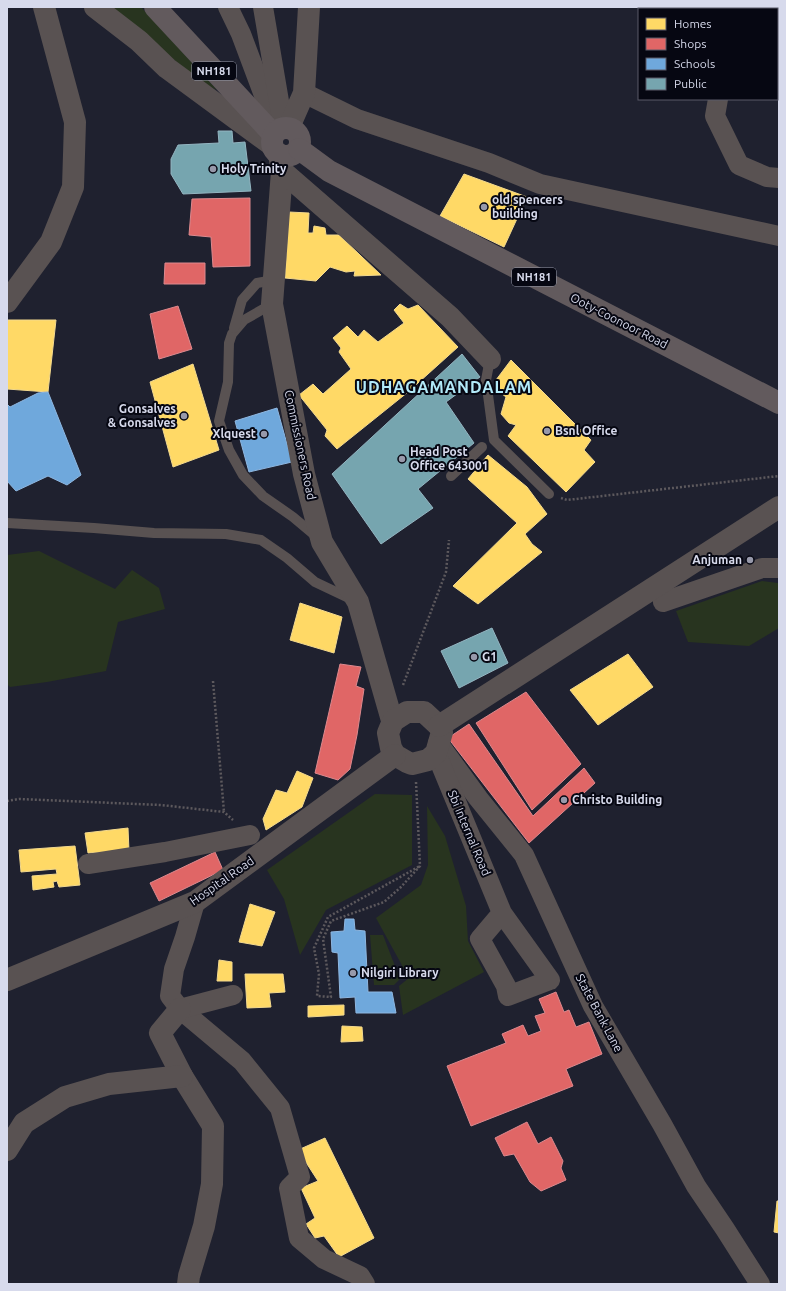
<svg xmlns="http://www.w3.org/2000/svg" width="786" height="1291" font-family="Ubuntu,sans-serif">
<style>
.green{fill:#28341f}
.homes{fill:#ffd966;stroke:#f3d98e}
.shops{fill:#e06666;stroke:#dd898e}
.schools{fill:#6fa8dc;stroke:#8eb7e1}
.public{fill:#76a5af;stroke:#93b5c1}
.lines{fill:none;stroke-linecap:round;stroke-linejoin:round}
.path{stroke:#5d595d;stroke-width:2.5;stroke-dasharray:2 2;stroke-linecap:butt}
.service{stroke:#595252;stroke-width:10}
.minor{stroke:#595252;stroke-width:20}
.tertiary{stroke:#595252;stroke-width:22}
.trunk{stroke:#625a5d;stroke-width:22}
.poi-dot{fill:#9799aa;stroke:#060712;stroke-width:1.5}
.labels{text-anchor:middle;stroke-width:4;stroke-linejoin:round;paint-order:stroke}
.shield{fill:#060712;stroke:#989bab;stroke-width:1}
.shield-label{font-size:11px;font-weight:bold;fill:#d7daec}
.poi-label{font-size:12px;font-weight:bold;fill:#d7daec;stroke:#060712;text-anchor:start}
.street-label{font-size:12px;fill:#d7daec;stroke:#060712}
.district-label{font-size:16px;font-weight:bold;letter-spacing:1px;fill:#b2eaf9;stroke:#060712}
</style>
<rect width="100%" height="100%" fill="#1f212f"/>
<!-- green -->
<g class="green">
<polygon points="108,7 141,7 217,90 203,83"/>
<polygon points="39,551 115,589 132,570 159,588 165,609 118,622 106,671 47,682 10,687 7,684 7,555"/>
<polygon points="762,581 778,583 779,628 749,646 688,642 676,611"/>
<polygon points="375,794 412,795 412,865 326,910 300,955 284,899 267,870"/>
<polygon points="427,806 445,836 466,906 468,941 484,972 403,1015 399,986 409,978 376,918 421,885 428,865"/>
<polygon points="370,935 383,935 400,979 394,985 374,985"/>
</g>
<!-- homes -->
<g class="homes">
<polygon points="464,174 527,197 504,247 440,216"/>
<polygon points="289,212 309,213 308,233 313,233 314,226 325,228 326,235 339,235 381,275 354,276 355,271 346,272 330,267 316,281 285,278"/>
<polygon points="400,304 408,309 418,305 458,347 408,392 337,449 325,436 327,430 299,395 313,384 323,394 351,369 339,352 341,348 333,338 347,326 358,337 364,330 378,342 404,323 394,310"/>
<polygon points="7,320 56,320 48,392 7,389"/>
<polygon points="511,360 591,440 584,450 595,462 566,492 508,436 516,425 509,423 501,414 506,397 497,390 496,380"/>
<polygon points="193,364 219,450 173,467 150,382"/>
<polygon points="488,455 527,487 547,514 525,534 532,544 542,552 478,604 453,586 517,523 468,479"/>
<polygon points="300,603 342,617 334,653 290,640"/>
<polygon points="628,654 653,687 598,725 570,690"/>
<polygon points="297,771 313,778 302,807 266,830 263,819 276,790 287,793"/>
<polygon points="128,828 129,851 88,853 85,833"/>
<polygon points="75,846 80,885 59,887 57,881 53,882 54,887 33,890 32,876 57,874 56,869 21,872 19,850"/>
<polygon points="250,904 275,912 262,946 239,942"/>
<polygon points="219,960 232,962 232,981 217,981"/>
<polygon points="245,974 283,974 285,992 269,993 271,1007 247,1008"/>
<polygon points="344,1005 344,1015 308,1017 308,1006"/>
<polygon points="342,1026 362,1027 363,1041 341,1042"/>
<polygon points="325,1138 374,1238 339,1257 324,1236 315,1238 306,1224 315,1218 301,1188 318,1181 298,1150"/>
<polygon points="777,1201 779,1201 779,1233 774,1232"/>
</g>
<!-- shops -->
<g class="shops">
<polygon points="250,198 250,266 213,267 211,237 189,235 192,199"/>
<polygon points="165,263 205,263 205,284 164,284"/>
<polygon points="178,306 192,349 159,359 150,314"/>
<polygon points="340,664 361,667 356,686 364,689 357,735 350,769 338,780 315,773"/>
<polygon points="526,692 581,764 532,810 476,723"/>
<polygon points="469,724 533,816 584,768 595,783 529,843 448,738"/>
<polygon points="215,852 223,870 159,901 150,883"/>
<polygon points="556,992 564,1012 569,1010 576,1027 589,1022 602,1054 566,1069 573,1086 471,1126 447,1066 506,1043 502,1034 523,1025 528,1036 541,1031 535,1016 545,1013 539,999"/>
<polygon points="527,1122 538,1144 551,1137 563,1161 561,1168 566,1180 541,1191 530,1182 514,1154 504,1156 495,1138"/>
</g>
<!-- schools -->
<g class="schools">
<polygon points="48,392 81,475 67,485 48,476 16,491 7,481 7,404 10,407 38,393"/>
<polygon points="277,408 292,462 249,472 235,421"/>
<polygon points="345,919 354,919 355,930 365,931 368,992 392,992 396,1013 356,1013 355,997 340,998 338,953 332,952 331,932 344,931"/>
</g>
<!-- public -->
<g class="public">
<polygon points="218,131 232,131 233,143 245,142 251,191 183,194 171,174 171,159 178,145 219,143"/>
<polygon points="462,354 480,377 446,402 474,443 418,489 433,508 381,544 332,474"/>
<polygon points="492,628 508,663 459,688 441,651"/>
</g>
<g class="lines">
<!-- path -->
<g class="path">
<polyline points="561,498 567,500 779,476"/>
<polyline points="213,681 224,812"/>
<polyline points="403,685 446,572 449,540"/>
<polyline points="416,782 420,866 401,887 384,902 331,921 323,939 331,997 317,996 319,974 314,948 328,917 420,866"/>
<polyline points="7,801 19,799 161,805 224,812 233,820"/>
</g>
<!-- service -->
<g class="service">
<polyline points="272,304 244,320 232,334 229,343 228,382 219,421 229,450 243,475 263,496 293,517 318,538"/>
<polyline points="234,328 242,300 257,283 274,280"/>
<polyline points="490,359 486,380 494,440 549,494"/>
<polyline points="451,476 482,447"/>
<polyline points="7,523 94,528 154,533 226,534 261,540 287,558 315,582 353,600"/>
</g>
<!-- minor -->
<g class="minor">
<polyline points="228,7 241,34 277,130"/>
<polyline points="263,7 281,113"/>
<polyline points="710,7 711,9"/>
<polyline points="304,93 357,119 489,163 540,184 779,236"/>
<polyline points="718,99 715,116 739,165 767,177 779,178"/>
<polyline points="663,602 762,568 779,568"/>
<polyline points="438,743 478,798 524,855 593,1006 662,1124 696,1186 725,1229 760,1284"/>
<polyline points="436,753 502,913 550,980 508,996 506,986 480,939 502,913"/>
<polyline points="88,864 165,852 250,835"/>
<polyline points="195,902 185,937 174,969 170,996 180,1009 242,1061 280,1108 300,1177 289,1188 299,1238 324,1259 360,1276 365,1284"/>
<polyline points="180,1009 233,995"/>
</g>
<!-- tertiary -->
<g class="tertiary">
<polyline points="95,7 139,41 167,68 272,145"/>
<polyline points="289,127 304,93 309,7"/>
<polyline points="279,154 282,171 272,304 304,474 322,542 358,602 391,717 393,721"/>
<polyline points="282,171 450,317 490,359"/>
<polyline points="7,302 51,242 73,187 75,122 44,7"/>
<polygon points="407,712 424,712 439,726 442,732 436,753 428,760 412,764 407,762 395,755 391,748 388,733 393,721"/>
<polyline points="439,726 779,507"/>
<polyline points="7,980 195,902 395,755"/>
<polyline points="180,1009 160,1033 182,1076 213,1126 212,1184 204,1226 189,1276 188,1284"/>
<polyline points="7,1150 24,1123 65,1097 109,1084 182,1076"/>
</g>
<!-- trunk -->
<g class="trunk">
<polyline points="155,7 273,134"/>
<circle cx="286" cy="142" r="14"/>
<polyline points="299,149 329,171 779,403"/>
</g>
</g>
<!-- markers -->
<g class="poi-dot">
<circle cx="213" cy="169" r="4"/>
<circle cx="484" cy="207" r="4"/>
<circle cx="184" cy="416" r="4"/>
<circle cx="547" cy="431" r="4"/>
<circle cx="264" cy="434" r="4"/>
<circle cx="402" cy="459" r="4"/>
<circle cx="750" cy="560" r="4"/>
<circle cx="474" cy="657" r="4"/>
<circle cx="564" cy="800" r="4"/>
<circle cx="353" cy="973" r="4"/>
</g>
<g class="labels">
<!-- shield labels -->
<g class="shield">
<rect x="192" y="62" width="44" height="18" rx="3"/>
<rect x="512" y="268" width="44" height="18" rx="3"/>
</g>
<g class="shield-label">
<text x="214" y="75">NH181</text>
<text x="534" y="281">NH181</text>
</g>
<!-- poi labels -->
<g class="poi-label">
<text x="221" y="173">Holy Trinity</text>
<text x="492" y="204">old spencers<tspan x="492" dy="14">building</tspan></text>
<text x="176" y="413" text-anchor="end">Gonsalves<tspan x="176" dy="14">&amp; Gonsalves</tspan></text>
<text x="555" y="435">Bsnl Office</text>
<text x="256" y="438" text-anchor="end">Xlquest</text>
<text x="410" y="456">Head Post<tspan x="410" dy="14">Office 643001</tspan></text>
<text x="742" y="564" text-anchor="end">Anjuman</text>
<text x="482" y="661">G1</text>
<text x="572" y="804">Christo Building</text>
<text x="361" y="977">Nilgiri Library</text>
</g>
<!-- street labels -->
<g class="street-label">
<text transform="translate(619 321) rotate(27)" y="4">Ooty-Coonoor Road</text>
<text transform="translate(300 445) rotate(78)" y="4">Commissioners Road</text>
<text transform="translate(469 833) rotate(67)" y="4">Sbi Internal Road</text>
<text transform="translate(222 881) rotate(-35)" y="4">Hospital Road</text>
<text transform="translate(599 1013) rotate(62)" y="4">State Bank Lane</text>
</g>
<!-- district labels -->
<g class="district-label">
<text x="444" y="393">UDHAGAMANDALAM</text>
</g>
</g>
<!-- border -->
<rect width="786" height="1291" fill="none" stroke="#d7daec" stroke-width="16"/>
<!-- legend -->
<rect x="638" y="8" width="140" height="92" fill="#060712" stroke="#5a5b69"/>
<rect x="646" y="18" width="20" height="12" fill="#ffd966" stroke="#5a5b69"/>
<text x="674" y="28" font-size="12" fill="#d7daec">Homes</text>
<rect x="646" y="38" width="20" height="12" fill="#e06666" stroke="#5a5b69"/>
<text x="674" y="48" font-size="12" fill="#d7daec">Shops</text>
<rect x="646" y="58" width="20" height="12" fill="#6fa8dc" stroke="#5a5b69"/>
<text x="674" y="68" font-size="12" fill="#d7daec">Schools</text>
<rect x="646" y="78" width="20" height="12" fill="#76a5af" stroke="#5a5b69"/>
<text x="674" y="88" font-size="12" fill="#d7daec">Public</text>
</svg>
